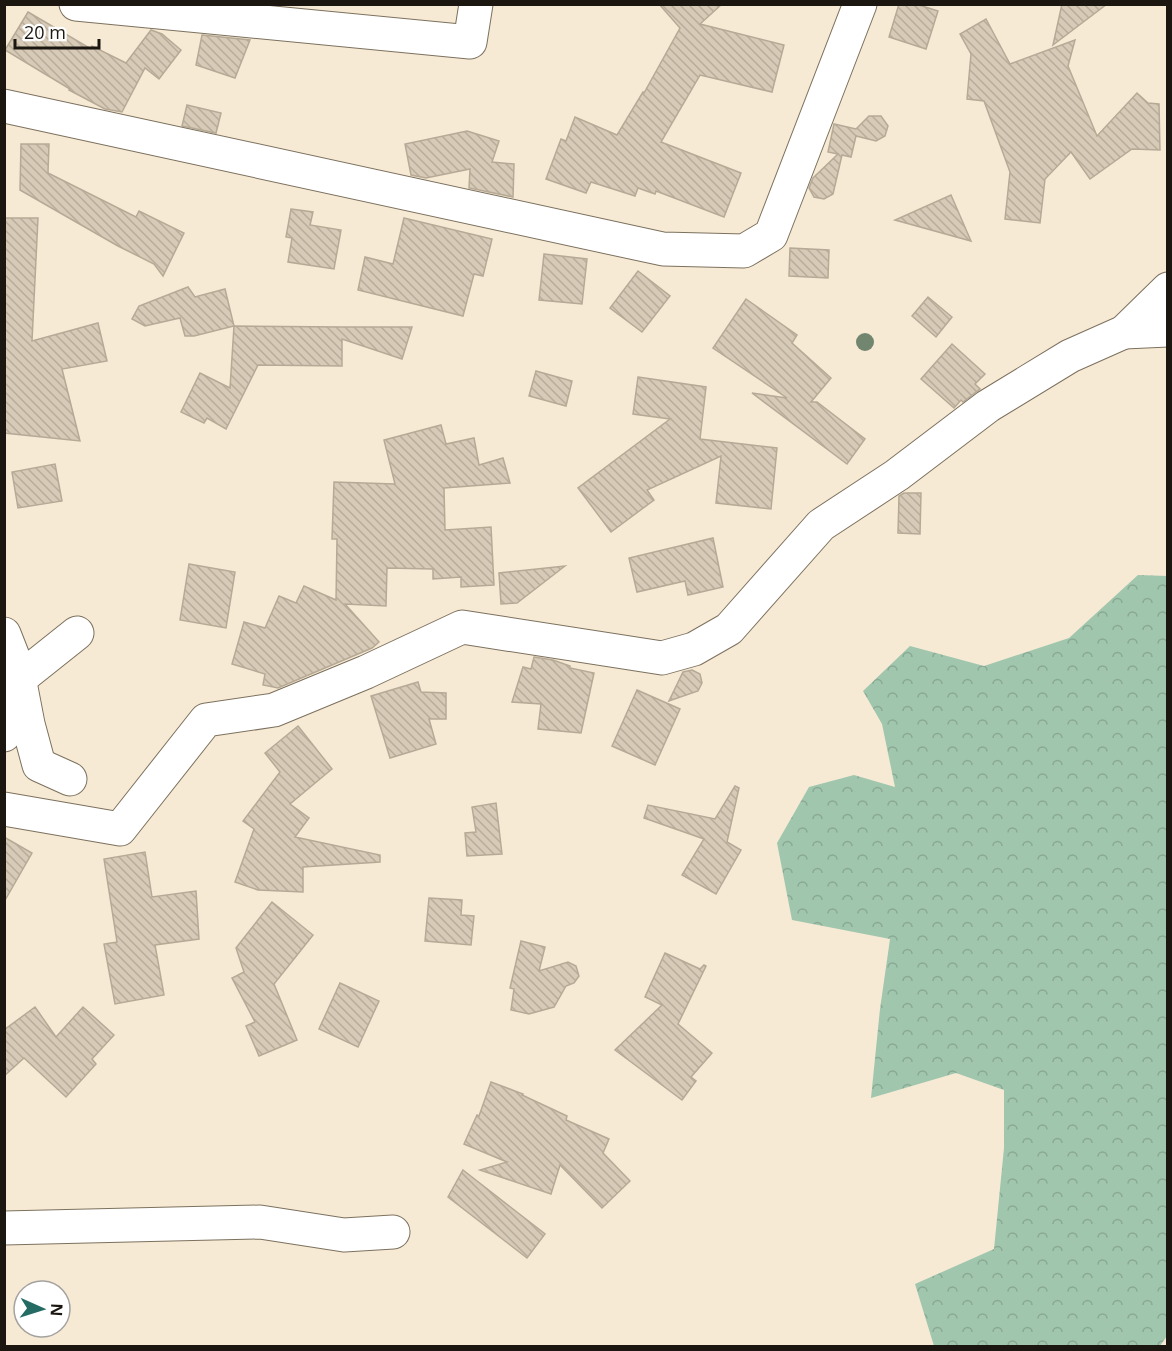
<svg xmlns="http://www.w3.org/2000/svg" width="1172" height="1351" font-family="'Open Sans',sans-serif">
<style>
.forest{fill:url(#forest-crowns)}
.building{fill:url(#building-back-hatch);stroke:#b6aa96;stroke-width:1.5}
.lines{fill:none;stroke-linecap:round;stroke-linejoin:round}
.minor-casing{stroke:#7c715e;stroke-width:35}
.minor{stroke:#fff;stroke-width:33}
.tree{fill:#71856f}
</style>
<defs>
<pattern id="forest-crowns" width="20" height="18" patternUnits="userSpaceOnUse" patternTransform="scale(1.5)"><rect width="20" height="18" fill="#a0c6ad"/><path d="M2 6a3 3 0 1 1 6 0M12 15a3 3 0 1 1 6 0" fill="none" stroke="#89a994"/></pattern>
<pattern id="building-back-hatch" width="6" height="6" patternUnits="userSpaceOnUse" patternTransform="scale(1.5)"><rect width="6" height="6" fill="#d7cab6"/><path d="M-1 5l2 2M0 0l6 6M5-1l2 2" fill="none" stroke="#b8ad9b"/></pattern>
</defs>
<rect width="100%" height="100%" fill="#f7ead5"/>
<!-- forest -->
<polygon class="forest" points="1138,575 1168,576 1167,1336 1160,1346 934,1346 915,1284 994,1249 1004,1148 1004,1090 956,1073 871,1098 880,1009 890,939 792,920 777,843 809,787 854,775 895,787 882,724 863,691 910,646 984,666 1069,638"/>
<!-- building -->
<g class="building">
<polygon points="659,4 722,4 700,24 784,45 772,92 700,75 661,142 741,173 724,217 656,191 655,194 638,188 635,196 591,182 586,193 546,179 561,139 566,141 575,117 617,135 643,92 644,93 680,28"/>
<polygon points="899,4 916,4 938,11 926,49 889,37"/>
<polygon points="1062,4 1107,4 1053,45"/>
<polygon points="28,12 91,49 92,46 126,63 151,30 162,34 181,50 159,79 145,68 122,112 105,109 69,90 70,89 5,50"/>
<polygon points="986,19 1010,64 1075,40 1068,66 1097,136 1137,93 1148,103 1159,104 1160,150 1132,149 1090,179 1071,152 1045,179 1040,223 1005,219 1010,172 984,101 967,99 971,54 960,34"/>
<polygon points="202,35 250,40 235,78 196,65"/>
<polygon points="187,105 221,113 216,133 182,126"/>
<polygon points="869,116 881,116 888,126 885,136 876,141 856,136 851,157 842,155 833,194 824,199 814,197 809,188 813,178 838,154 828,152 834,124 856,129"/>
<polygon points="467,131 499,141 492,162 514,164 513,197 469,188 470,169 426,178 411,175 405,144"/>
<polygon points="21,144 49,144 48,173 136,217 139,211 184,233 163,276 154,264 118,246 20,190"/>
<polygon points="951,195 971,241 895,220"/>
<polygon points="291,209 313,212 310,225 341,230 334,269 288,262 292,238 286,237"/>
<polygon points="4,218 38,218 32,341 98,323 107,361 62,369 80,441 4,433"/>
<polygon points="404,218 492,239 483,276 474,274 463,316 358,290 365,257 393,264"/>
<polygon points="790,248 829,250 828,278 789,276"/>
<polygon points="544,254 587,259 582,304 539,300"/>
<polygon points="638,271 670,296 642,332 610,308"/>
<polygon points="188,287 195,297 225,289 234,326 194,336 185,336 180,318 145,326 132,319 139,306"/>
<polygon points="928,297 952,317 936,337 912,316"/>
<polygon points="746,299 797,335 792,343 831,378 811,402 817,402 865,439 847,464 752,393 787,398 713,348"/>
<polygon points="234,326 343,327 412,327 402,359 342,339 342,366 258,365 226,429 207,418 204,423 181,412 200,373 230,388"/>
<polygon points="952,344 985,374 975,384 980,389 963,402 961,400 954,408 921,379"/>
<polygon points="536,371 572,381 566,406 529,396"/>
<polygon points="638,377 706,387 700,439 777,448 771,509 716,503 721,456 647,490 654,500 611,532 578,488 670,419 633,414"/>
<polygon points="441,425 446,444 474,438 479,465 503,458 510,483 444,488 445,530 491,527 494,585 461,587 461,577 433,579 433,569 387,568 386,606 345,604 379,642 372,648 278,688 263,685 265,674 232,664 244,622 265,628 279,596 296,603 304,586 336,600 337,539 332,539 334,482 395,484 384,440"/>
<polygon points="55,464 62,501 18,508 12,472"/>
<polygon points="904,493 921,493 920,534 898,533 899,496"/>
<polygon points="713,538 723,587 688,595 685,581 637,592 629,558"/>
<polygon points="189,564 235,572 226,628 180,620"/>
<polygon points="565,566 517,603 501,604 499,573"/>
<polygon points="534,657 553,660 570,666 570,668 594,673 581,733 538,729 541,704 512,702 523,667 531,669"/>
<polygon points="692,670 700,674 702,683 698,691 669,701 683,672"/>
<polygon points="418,682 421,692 446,693 446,719 429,719 436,744 390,758 371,696"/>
<polygon points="637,690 680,709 655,765 612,746"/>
<polygon points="298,726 332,769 290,804 309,818 295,837 380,855 380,862 303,867 303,892 258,890 235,882 254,829 243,821 280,772 265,753"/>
<polygon points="735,786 739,788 727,842 741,850 716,894 682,875 704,839 644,818 648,805 715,819"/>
<polygon points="496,803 502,854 467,856 465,833 476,832 472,807"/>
<polygon points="4,837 32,853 4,902"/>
<polygon points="145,852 152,897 196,891 199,939 155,945 164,995 115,1004 104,944 117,942 104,859"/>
<polygon points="429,898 462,900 461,915 474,916 471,945 425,941"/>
<polygon points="272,902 313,935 274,984 297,1040 259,1056 246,1026 255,1022 232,978 244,972 236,948"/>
<polygon points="521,941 545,947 539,971 568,962 576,966 579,976 574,983 566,986 554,1007 529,1014 511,1010 514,989 510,988"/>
<polygon points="665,953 700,969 704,965 706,966 678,1024 712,1053 691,1077 696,1081 682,1100 615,1050 662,1005 645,997"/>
<polygon points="340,983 379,1001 358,1047 319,1029"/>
<polygon points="35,1007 56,1037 83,1007 114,1035 92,1059 96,1064 66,1097 24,1058 4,1076 4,1030"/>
<polygon points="491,1082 523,1094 522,1095 567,1116 566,1120 609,1139 603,1153 630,1181 602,1208 560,1165 551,1194 480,1170 507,1162 464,1144 477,1115 479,1116"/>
<polygon points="463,1170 545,1234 527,1258 448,1197"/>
</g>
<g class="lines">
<!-- minor casing -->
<g class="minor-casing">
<g id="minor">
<polyline points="76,4 470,42 476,4"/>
<polyline points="4,106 663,249 744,251 771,235 860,4"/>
<polyline points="1124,332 1168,330"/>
<polyline points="4,634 17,667 28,724 39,765 70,779"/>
<polyline points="4,735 18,680 77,633"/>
<polyline points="4,809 120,829 206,720 274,710 366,672 462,627 662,658 694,649 729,629 821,525 897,475 988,406 1070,356 1124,332 1168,289"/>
<polyline points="4,1228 260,1222 344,1235 393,1232"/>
</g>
</g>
<!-- minor -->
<use href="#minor" class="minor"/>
</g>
<!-- trees -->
<circle class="tree" cx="865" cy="342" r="9"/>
<!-- border -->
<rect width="1172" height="1351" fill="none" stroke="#1b160f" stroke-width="12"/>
<!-- north arrow -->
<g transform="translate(42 1309) rotate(93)"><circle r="28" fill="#ffffff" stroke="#a4a29f" stroke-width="1.5"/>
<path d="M0-4.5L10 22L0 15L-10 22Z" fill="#246c63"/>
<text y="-9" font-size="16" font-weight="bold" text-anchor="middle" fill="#1b160f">N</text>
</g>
<!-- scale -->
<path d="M15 39v9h84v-9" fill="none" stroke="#1b160f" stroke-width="3"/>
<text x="24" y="39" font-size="18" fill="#1b160f" stroke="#ffffff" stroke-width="4.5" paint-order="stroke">20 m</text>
</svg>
